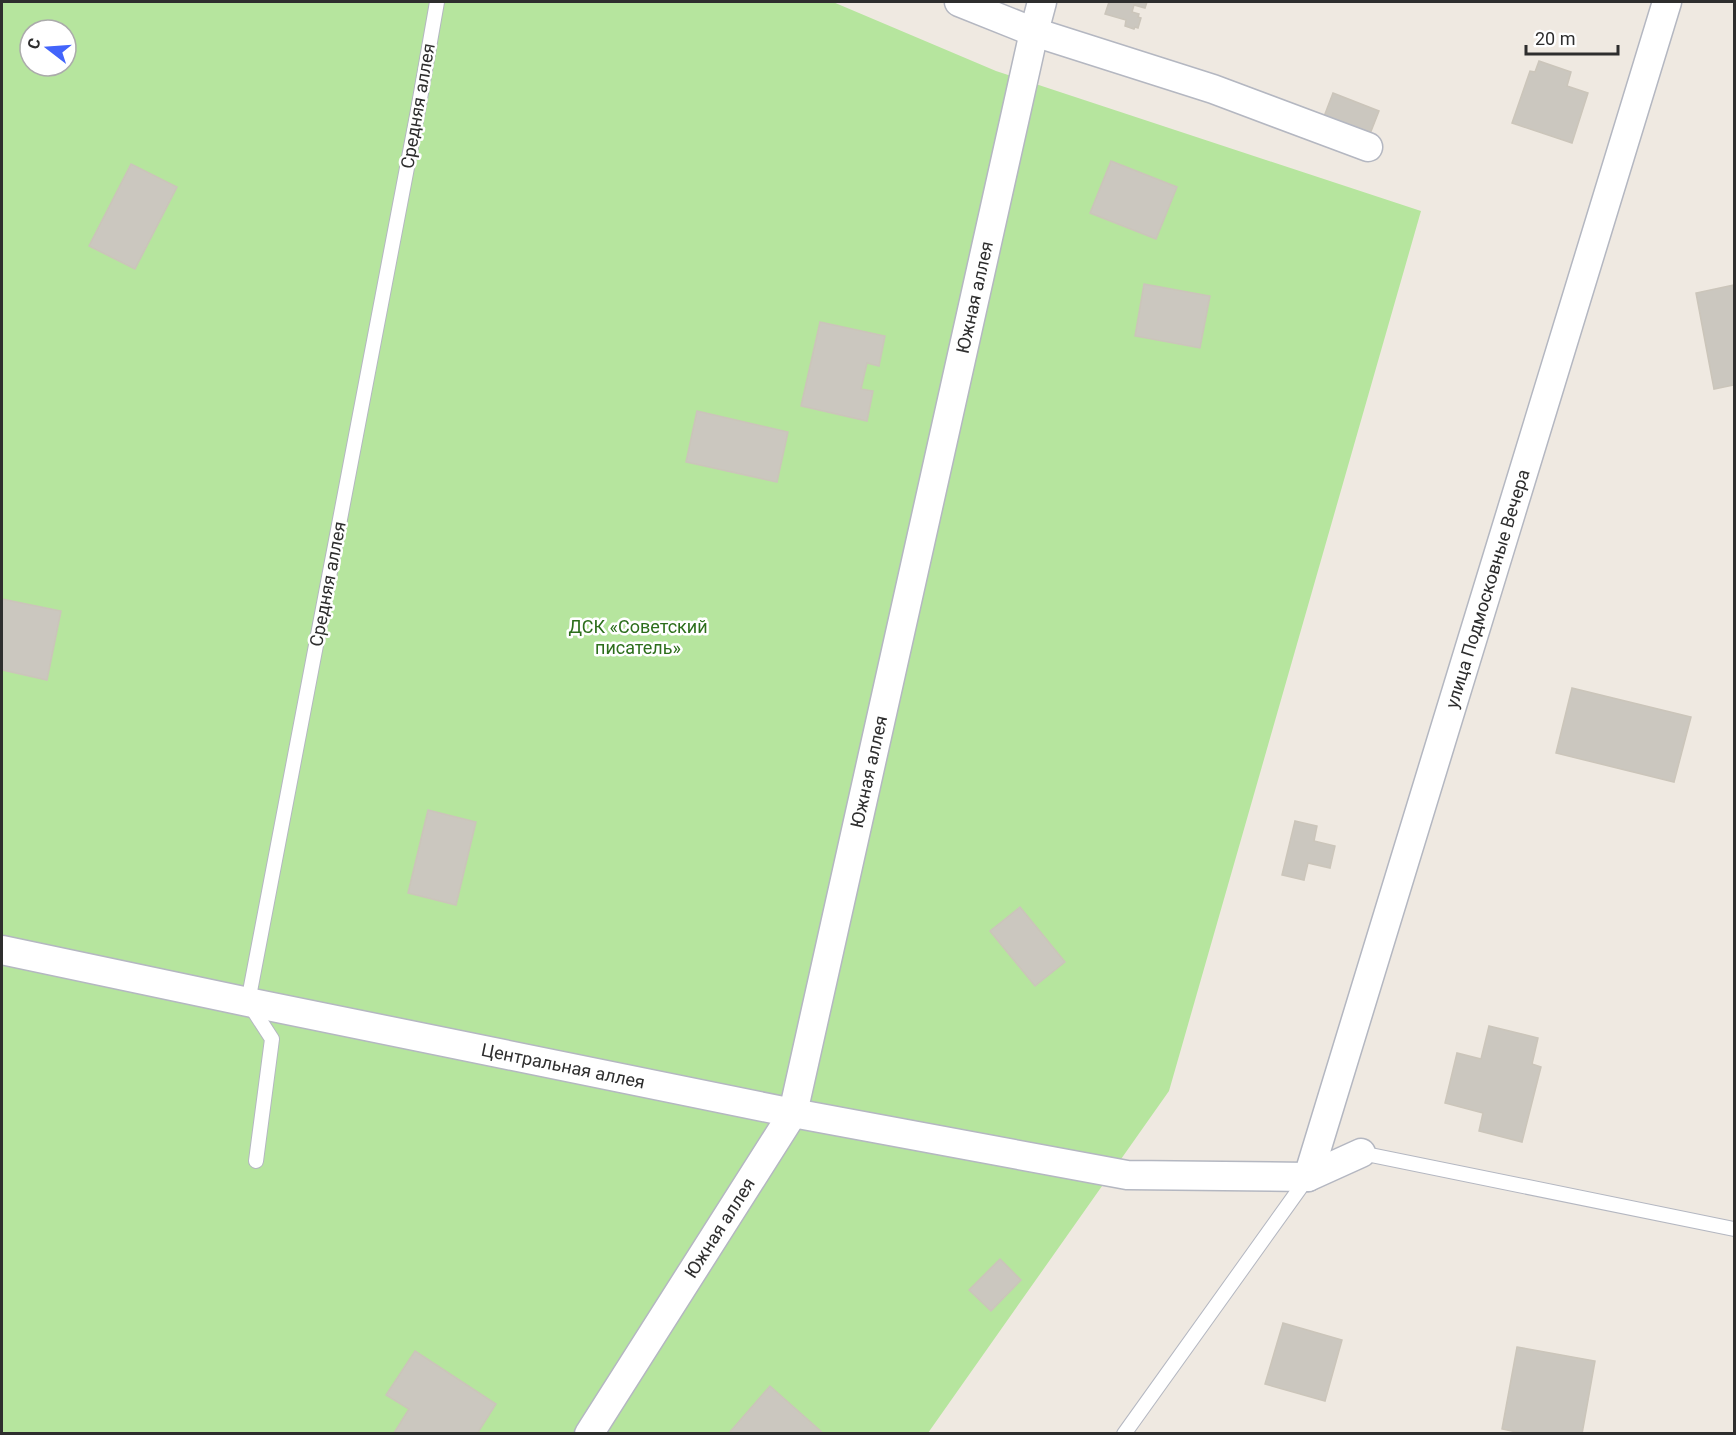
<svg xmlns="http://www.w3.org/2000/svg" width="1736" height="1435" font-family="Roboto,sans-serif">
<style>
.green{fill:#b6e59e;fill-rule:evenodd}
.building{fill:#cbc7bf;stroke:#cbc5ba;stroke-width:1.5}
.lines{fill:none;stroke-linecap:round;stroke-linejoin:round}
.service-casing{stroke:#b4b7c1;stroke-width:16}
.minor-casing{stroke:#b4b7c1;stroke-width:31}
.service{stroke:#fff;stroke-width:14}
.minor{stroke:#fff;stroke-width:28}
.labels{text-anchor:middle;stroke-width:5;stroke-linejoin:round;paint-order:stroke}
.street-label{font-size:18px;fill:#2e2e2e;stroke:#fff}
.park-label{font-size:18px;fill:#2c6e1b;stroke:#fff}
</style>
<rect width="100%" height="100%" fill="#efe9e1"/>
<!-- green -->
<path class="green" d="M2,2h831l163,69 425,140 -252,880 -241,342 -926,1zM30,30h36v36h-36z"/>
<!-- building -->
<g class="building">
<polygon points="1109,2 1147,2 1145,8 1134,5 1132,12 1139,14 1138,17 1141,18 1138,28 1135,27 1134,29 1125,26 1126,20 1105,14"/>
<polygon points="1539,61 1571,72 1567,86 1588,93 1572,143 1512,123 1530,71 1535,72"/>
<polygon points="1333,93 1379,111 1366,144 1320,127"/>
<polygon points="1111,161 1177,187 1156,239 1090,213"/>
<polygon points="131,164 177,187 135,269 89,246"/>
<polygon points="1144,284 1210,296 1200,348 1135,336"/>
<polygon points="1734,285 1734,385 1714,389 1696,293"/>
<polygon points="820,322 885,336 879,366 867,363 861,389 873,391 867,421 801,406"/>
<polygon points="697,411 788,432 777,482 686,462"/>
<polygon points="2,599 61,611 47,680 2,670"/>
<polygon points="1572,688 1691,717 1674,782 1556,753"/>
<polygon points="428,810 476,822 456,905 408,893"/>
<polygon points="1295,821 1317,826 1314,841 1335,846 1330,868 1308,863 1304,880 1282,875"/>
<polygon points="1020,907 1065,962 1035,986 990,931"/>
<polygon points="1489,1026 1538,1038 1532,1064 1541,1067 1522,1142 1479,1131 1483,1113 1445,1103 1457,1053 1481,1059"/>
<polygon points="1000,1259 1021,1280 991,1311 969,1290"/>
<polygon points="1283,1323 1342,1340 1325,1401 1265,1384"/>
<polygon points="1517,1347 1595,1361 1582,1434 1526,1434 1502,1429"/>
<polygon points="415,1351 496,1404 477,1434 394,1433 409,1409 386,1395"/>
<polygon points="770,1386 824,1434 729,1433"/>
</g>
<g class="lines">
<!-- service casing -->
<g class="service-casing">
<g id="service">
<polyline points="1361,1153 1734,1229"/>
<polyline points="256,1161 272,1039 248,1002 418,110 437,2"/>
<polyline points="1124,1434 1308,1177"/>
</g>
</g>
<!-- minor casing -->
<g class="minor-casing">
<g id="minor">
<polyline points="959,2 1034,32 1213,89 1368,147"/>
<path id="s1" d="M2,950l246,52 545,111 334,62 181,2 53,-24"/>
<path id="s2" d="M1308,1177l359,-1175"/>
<path id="s3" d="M589,1434l204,-321 241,-1081 8,-30"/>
</g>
</g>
<!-- service -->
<use href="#service" class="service"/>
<!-- minor -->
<use href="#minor" class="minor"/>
</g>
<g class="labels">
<!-- street labels -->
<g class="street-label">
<text transform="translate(418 106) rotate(-80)" y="6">Средняя аллея</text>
<text dy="6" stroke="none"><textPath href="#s3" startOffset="1216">Южная аллея</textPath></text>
<text transform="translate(328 584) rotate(-79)" y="6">Средняя аллея</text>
<text dy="6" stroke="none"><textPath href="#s2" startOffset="615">улица Подмосковные Вечера</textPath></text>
<text dy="6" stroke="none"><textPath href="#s3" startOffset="730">Южная аллея</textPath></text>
<text dy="6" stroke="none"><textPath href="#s1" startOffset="573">Центральная аллея</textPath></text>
<text dy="6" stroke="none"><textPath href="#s3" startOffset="244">Южная аллея</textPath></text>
</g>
<!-- park labels -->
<g class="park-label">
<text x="638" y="633">ДСК «Советский<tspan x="638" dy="21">писатель»</tspan></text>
</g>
</g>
<!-- border -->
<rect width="1736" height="1435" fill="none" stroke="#2e2e2e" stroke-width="6"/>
<!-- north arrow -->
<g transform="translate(48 48) rotate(287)"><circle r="28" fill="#ffffff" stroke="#ababab" stroke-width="1.5"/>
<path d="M0-4.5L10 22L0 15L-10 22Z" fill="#4264fb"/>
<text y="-9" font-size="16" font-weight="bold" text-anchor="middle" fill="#2e2e2e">С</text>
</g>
<!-- scale -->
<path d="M1526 45v9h92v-9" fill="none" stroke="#2e2e2e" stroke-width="3"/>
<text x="1535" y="45" font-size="18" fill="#2e2e2e" stroke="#ffffff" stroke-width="4.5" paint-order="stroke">20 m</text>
</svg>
